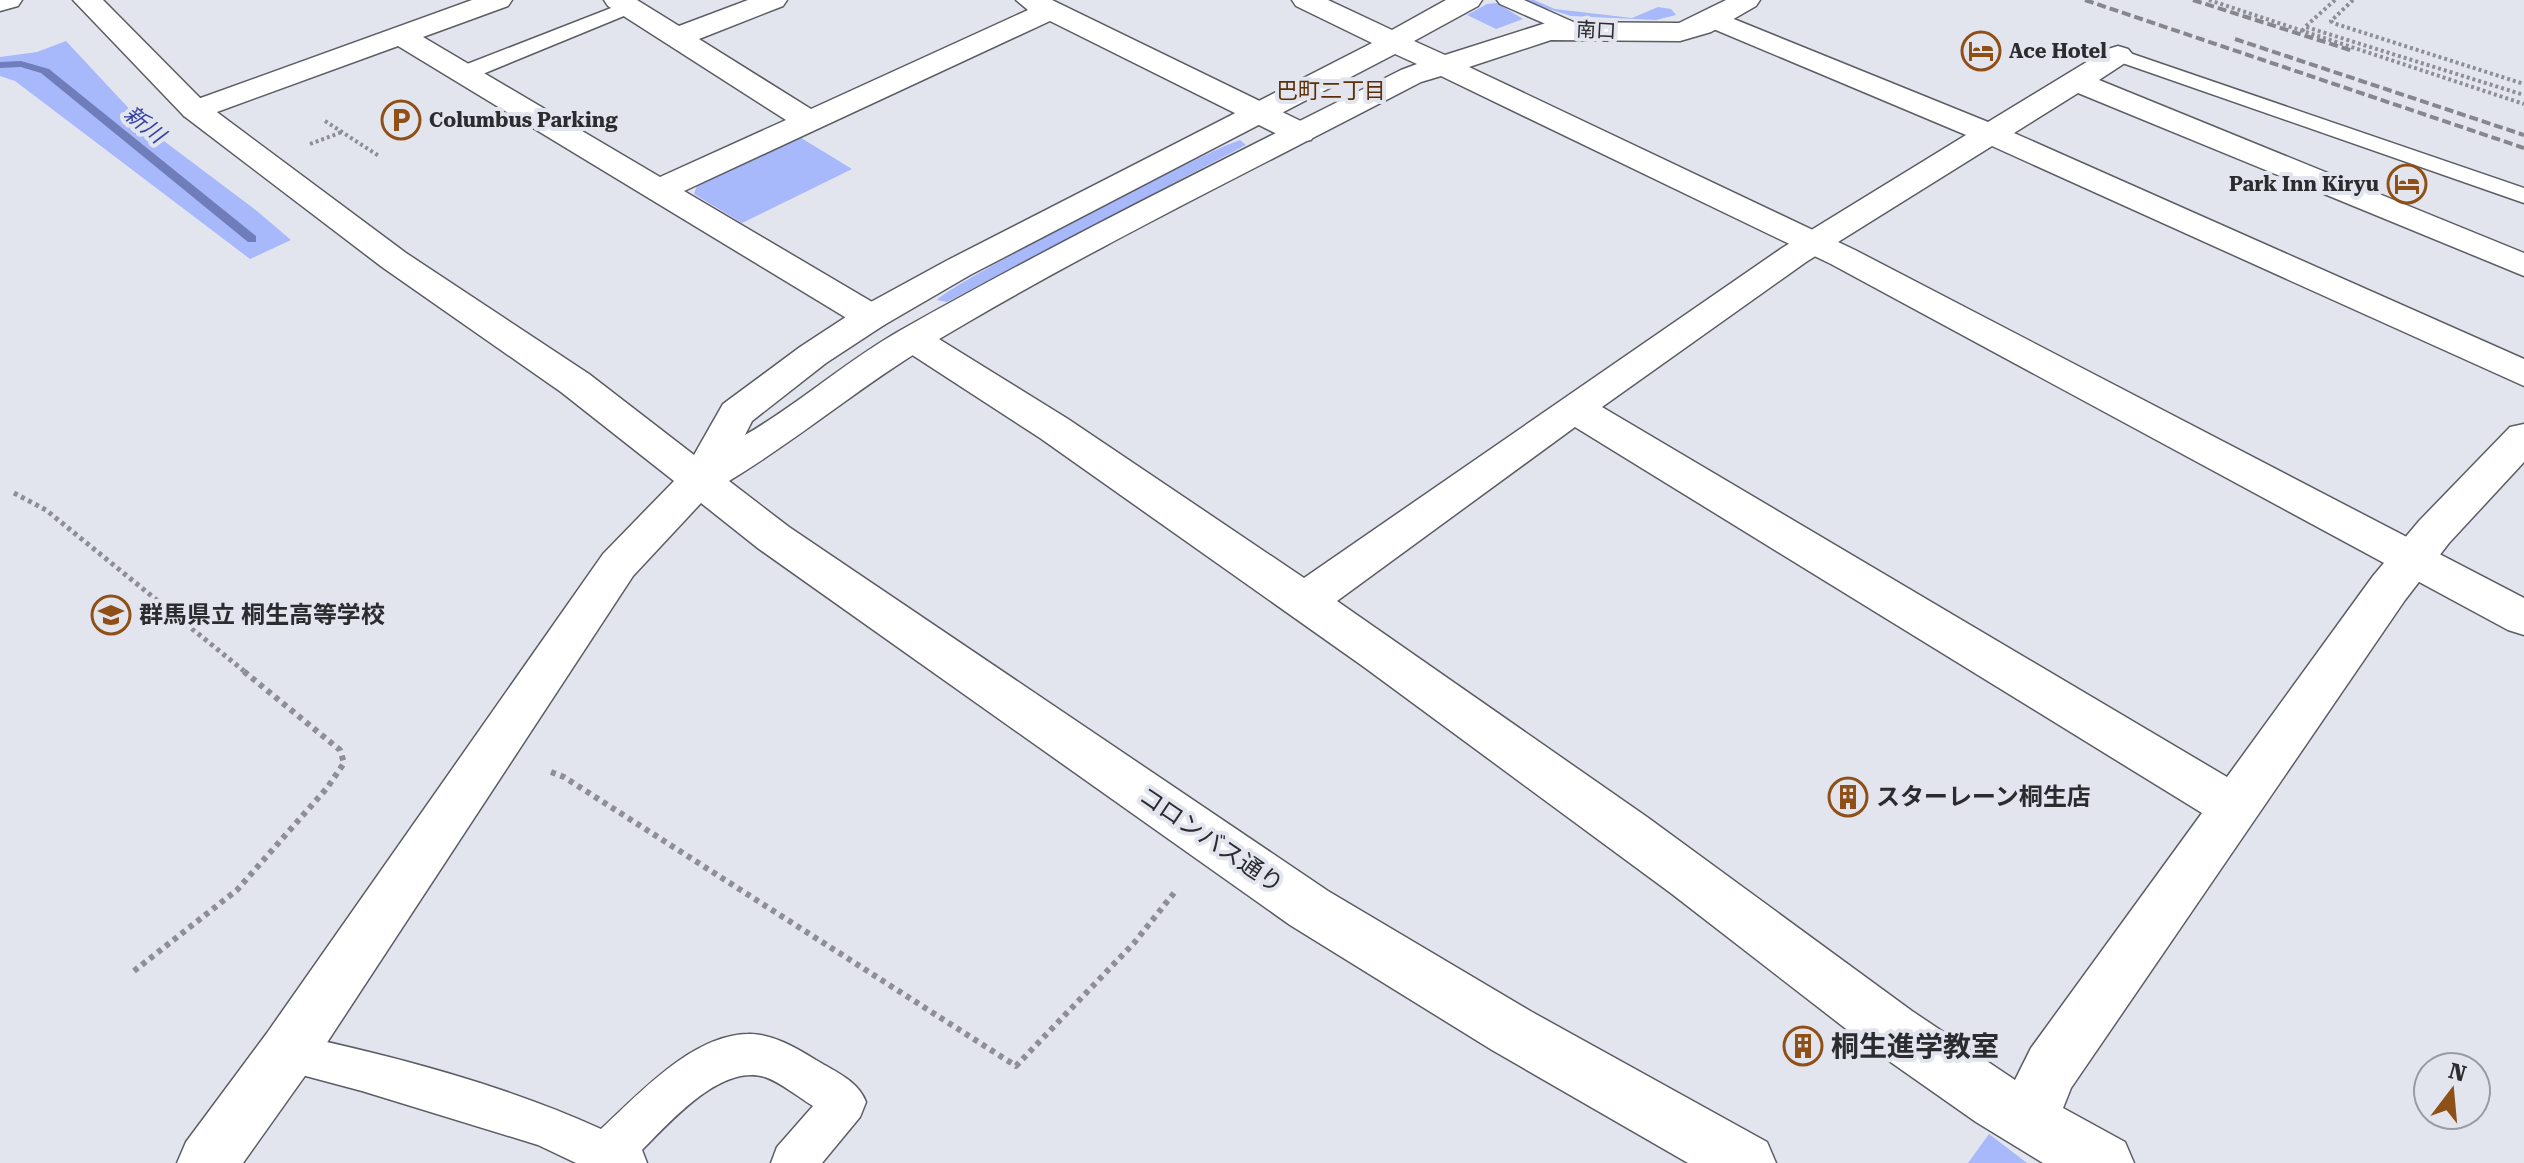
<svg xmlns="http://www.w3.org/2000/svg" width="2524" height="1163" font-family="'Roboto Serif','Noto Sans JP',serif">
<style>
.green{fill:#a7b8fb}
.lines{fill:none;stroke-linecap:round;stroke-linejoin:round}
.stream{fill:#6f7dba;fill-rule:evenodd}
.lane-casing{stroke:#5b5d64;stroke-width:3}
.street-casing{stroke:#5b5d64;stroke-width:3}
.secondary-casing{stroke:#5b5d64;stroke-width:3}
.path-far2{stroke:#8d8f95;stroke-width:4;stroke-dasharray:3 3;stroke-linecap:butt}
.path-far1{stroke:#8d8f95;stroke-width:5;stroke-dasharray:4 4;stroke-linecap:butt}
.path{stroke:#8d8f95;stroke-width:6;stroke-dasharray:5 5;stroke-linecap:butt}
.lane{fill:#fff;fill-rule:evenodd}
.street{fill:#fff;fill-rule:evenodd}
.secondary{fill:#fff;fill-rule:evenodd}
.rail{stroke:#86878d;stroke-width:4;stroke-dasharray:9 4;stroke-linecap:butt}
.labels{text-anchor:middle;stroke-width:8;stroke-linejoin:round;paint-order:stroke}
.far-street-label{font-size:20px;fill:#2b2c2f;stroke:#e3e5ee}
.far-poi-label{font-size:20px;font-weight:bold;fill:#2b2c2f;stroke:#e3e5ee;text-anchor:start}
.far-neighbourhood-label{font-size:22px;fill:#5b2f07;stroke:#e3e5ee}
.far-water-label{font-size:22px;font-style:italic;fill:#3640a2;stroke:#e3e5ee}
.poi-label{font-size:24px;font-weight:bold;fill:#2b2c2f;stroke:#e3e5ee;text-anchor:start}
.street-label{font-size:24px;fill:#2b2c2f;stroke:#e3e5ee}
.near-poi-label{font-size:28px;font-weight:bold;fill:#2b2c2f;stroke:#e3e5ee;text-anchor:start}
</style>
<rect width="100%" height="100%" fill="#e3e5ee"/>
<!-- green -->
<g class="green">
<polygon points="1519,0 1534,0 1555,9 1632,18 1658,7 1671,9 1676,15 1656,20 1571,16"/>
<polygon points="1497,3 1523,19 1496,29 1467,15 1487,4"/>
<polygon points="66,41 148,129 257,211 291,240 250,259 15,81 0,76 0,57 37,52"/>
<polygon points="798,136 852,169 742,223 694,194 698,182"/>
<path d="M1240,140l6,5 -299,157 -10,-2c9,-14 274,-152 303,-160z"/>
<polygon points="1989,1134 2027,1163 1968,1163"/>
</g>
<g class="lines">
<!-- stream -->
<polygon class="stream" points="21,61 49,69 256,236 256,242 248,242 41,73 21,67 0,68 0,62"/>
<!-- lane casing -->
<g class="lane-casing">
<g id="lane">
<polygon points="1497,0 1524,0 1580,25 1583,29 1580,33 1566,33 1500,4"/>
<polygon points="629,1 639,7 636,11 473,78 457,78 454,73 457,68"/>
<polygon points="2118,49 2524,188 2524,203 2111,59 2107,55 2111,51"/>
<path d="M287,1033c106,23 215,51 314,96 38,-35 91,-94 147,-95 23,-1 49,14 68,26 20,12 42,21 50,42l-6,15 -38,46h-51l6,-16 36,-41c-15,-9 -31,-23 -48,-29 -44,-14 -95,45 -123,73l5,13h-71l-38,-18 -176,-54 -90,-24 -6,-14 6,-14z"/>
</g>
</g>
<!-- street casing -->
<g class="street-casing">
<g id="street">
<polygon points="0,0 22,0 18,6 0,11"/>
<polygon points="472,0 512,0 508,6 423,37 660,177 786,120 608,6 604,0 637,0 679,26 748,0 787,0 783,6 699,39 811,109 1028,10 1016,0 1052,0 1311,126 1316,133 1311,140 1300,142 1289,140 1050,21 684,191 884,309 889,317 884,325 871,328 858,325 398,46 206,116 195,119 184,116 180,110 184,104"/>
<path d="M1714,11l274,111 120,-73 10,-3 10,3 5,6 -5,6 -29,19 425,173v23l-446,-183 -64,40 510,226v27l-532,-240 -186,116 -204,145 625,370 146,-201 46,-55 91,-94 14,-3v38l-75,81 -44,57 -334,488 -8,20 62,34 9,21h-91l-67,-41 -104,-73 -200,-155 -308,-227 -324,-229 -140,-91 -6,-8 6,-8 13,-4 13,4 142,88 236,159 478,-330 184,-113 -262,-110 -4,-6 4,-6zM1575,427l627,386 -171,235 -16,32 -103,-69 -265,-194 -310,-216z"/>
</g>
</g>
<!-- secondary casing -->
<g class="secondary-casing">
<path id="secondary" d="M73,0h30l103,104 200,149 183,121 105,81 29,-51 77,-57 58,-38 88,-48 426,-218 -76,-37 -4,-6h36l64,30 54,-30h36l-4,6 -64,35 31,14 104,-33 130,1 47,-23h34l-4,6 -45,26 -31,9 -129,-1 -82,27 386,183 669,348v37l-16,-5 -677,-366 -390,-188 -20,6c-166,87 -336,169 -497,266 -67,41 -127,92 -195,133l60,46 539,364 204,121 235,130 9,21h-88l-196,-113 -202,-125 -531,-376 -58,-46 -68,73 -326,497 -64,90h-66l9,-21 81,-109 336,-479 71,-73 -113,-89 -179,-125 -198,-151zM1395,54l22,10 -16,6c-168,85 -337,168 -500,260 -55,31 -102,74 -156,105l7,-14 74,-58 58,-38 86,-50z"/>
</g>
<!-- path-far2 -->
<g class="path-far2">
<polyline points="2209,0 2524,104"/>
<polyline points="2353,0 2331,21 2333,23 2524,84"/>
<polyline points="2306,26 2335,0"/>
<polyline points="2302,31 2306,27 2524,95"/>
<polyline points="325,121 379,156"/>
<polyline points="310,144 342,132"/>
</g>
<!-- path-far1 -->
<polyline class="path-far1" points="14,493 46,510 244,671"/>
<!-- path -->
<g class="path">
<polyline points="551,772 564,777 1016,1066 1134,943 1174,893"/>
<polyline points="134,971 237,890 327,788 344,763 340,750 241,669"/>
</g>
<!-- lane -->
<use href="#lane" class="lane"/>
<!-- street -->
<use href="#street" class="street"/>
<!-- secondary -->
<use href="#secondary" class="secondary"/>
<!-- rail -->
<g class="rail">
<polyline points="2085,0 2524,148"/>
<polyline points="2193,0 2353,51"/>
<polyline points="2235,39 2524,135"/>
</g>
</g>
<!-- icons -->
<defs>
<g id="hotel-ring" transform="scale(2)"><circle r="9.5" fill="#e3e5ee" stroke="#8f5017" stroke-width="1.5"/><path d="M-6-4.5h1.5V1H6V5H4.5V3h-9V5H-6ZM-4 0a1.8 1.8 0 1 1 3.6 0ZM.5 0V-2.5h3Q6-2.5 6 0Z" fill="#8f5017"/></g>
<g id="parking-ring" transform="scale(2)"><circle r="9.5" fill="#e3e5ee" stroke="#8f5017" stroke-width="1.5"/><path d="M-3.5-5.5H1a3.5 3.5 0 0 1 0 7H-1V5.5H-3.5ZM-1-3.4V-.6H.8a1.4 1.4 0 0 0 0-2.8Z" fill="#8f5017"/></g>
<g id="school-ring" transform="scale(2)"><circle r="9.5" fill="#e3e5ee" stroke="#8f5017" stroke-width="1.5"/><path d="M0-5L7-2L0 1L-7-2ZM-4 1L0 2.5L4 1V4Q0 6-4 4Z" fill="#8f5017"/></g>
<g id="building-ring" transform="scale(2)"><circle r="9.5" fill="#e3e5ee" stroke="#8f5017" stroke-width="1.5"/><path d="M-4-6H4V6H1V3H-1V6H-4ZM-2.5-4.3h1.7v1.8h-1.7ZM.8-4.3h1.7v1.8H.8ZM-2.5-1h1.7V.8h-1.7ZM.8-1h1.7V.8H.8Z" fill="#8f5017"/></g>
</defs>
<g fill-rule="evenodd">
<use href="#hotel-ring" x="1981" y="51"/>
<use href="#parking-ring" x="401" y="120"/>
<use href="#hotel-ring" x="2407" y="184"/>
<use href="#school-ring" x="111" y="615"/>
<use href="#building-ring" x="1848" y="797"/>
<use href="#building-ring" x="1803" y="1046"/>
</g>
<g class="labels">
<!-- far-street labels -->
<g class="far-street-label">
<text transform="translate(1596 30) rotate(3)" y="7">南口</text>
</g>
<!-- far-poi labels -->
<g class="far-poi-label">
<text x="2009" y="58">Ace Hotel</text>
<text x="429" y="127">Columbus Parking</text>
<text x="2379" y="191" text-anchor="end">Park Inn Kiryu</text>
</g>
<!-- far-neighbourhood labels -->
<g class="far-neighbourhood-label">
<text x="1331" y="98">巴町二丁目</text>
</g>
<!-- far-water labels -->
<g class="far-water-label">
<text transform="translate(145 124) rotate(39)" y="8">新川</text>
</g>
<!-- poi labels -->
<g class="poi-label">
<text x="139" y="623">群馬県立 桐生高等学校</text>
<text x="1876" y="805">スターレーン桐生店</text>
</g>
<!-- street labels -->
<g class="street-label">
<text transform="translate(1211 840) rotate(34)" y="8">コロンバス通り</text>
</g>
<!-- near-poi labels -->
<g class="near-poi-label">
<text x="1831" y="1056">桐生進学教室</text>
</g>
</g>
<!-- north arrow -->
<g transform="translate(2452 1091) rotate(16)"><circle r="38" fill="#e3e5ee" stroke="#999ba2" stroke-width="2"/>
<path d="M0-6L14 30L0 20L-14 30Z" fill="#8f5017"/>
<text y="-12" font-size="22" font-weight="bold" text-anchor="middle" fill="#2b2c2f">N</text>
</g>
</svg>
